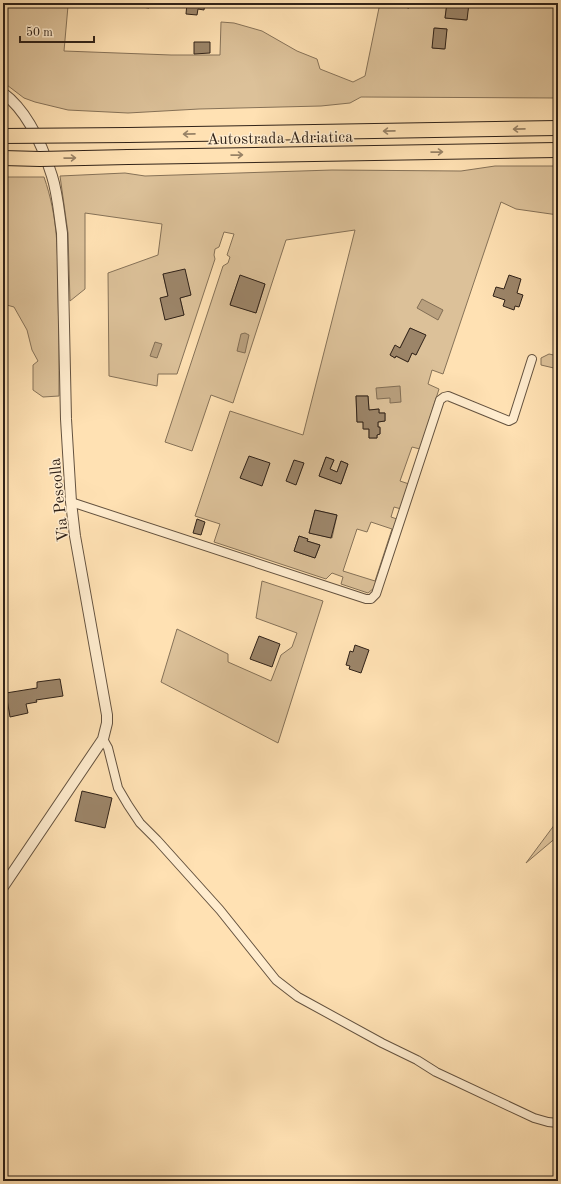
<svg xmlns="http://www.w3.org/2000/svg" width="561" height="1184" font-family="'Old Standard TT',serif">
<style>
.green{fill:#dcc199;stroke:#867258;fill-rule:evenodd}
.water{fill:#b9a07e;stroke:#826e55}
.building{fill:#9c8569;stroke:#302218}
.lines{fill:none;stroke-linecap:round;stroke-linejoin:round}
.minor-casing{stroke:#64523f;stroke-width:10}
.tertiary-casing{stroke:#64523f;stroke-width:12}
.motorway-casing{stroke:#302218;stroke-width:16}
.minor{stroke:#ffecce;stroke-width:8}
.tertiary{stroke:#ffecce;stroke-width:10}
.motorway{stroke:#ffe1b3;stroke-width:14}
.motorway-bridge-casing{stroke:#302218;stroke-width:16;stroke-linecap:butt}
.motorway-bridge{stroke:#ffe1b3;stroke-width:14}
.oneway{stroke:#988266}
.labels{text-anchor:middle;stroke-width:3;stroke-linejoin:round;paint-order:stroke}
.street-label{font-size:16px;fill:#302218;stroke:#ffecce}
</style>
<rect width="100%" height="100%" fill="#ffe1b3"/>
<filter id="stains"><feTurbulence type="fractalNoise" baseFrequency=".005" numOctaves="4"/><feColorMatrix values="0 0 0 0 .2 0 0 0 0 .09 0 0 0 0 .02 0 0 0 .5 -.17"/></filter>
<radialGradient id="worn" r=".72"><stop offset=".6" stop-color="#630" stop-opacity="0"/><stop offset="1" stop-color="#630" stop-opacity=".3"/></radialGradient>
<!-- green -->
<g class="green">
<path d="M3,3h64l1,3 -4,45 107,4h49l1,-33 13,1 28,8 35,20 20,8 3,10 33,13 12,-6 15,-73h14v2l15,3 1,-5h37l-2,15 21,2 3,-17h89v95l-197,-1 -11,6 -29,3 -122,3 -71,4 -60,-3 -33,-8 -11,-4 -21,-16zM435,28l12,1 -3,20 -11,-1z"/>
<path d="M495,166h63v49l-42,-6 -15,-7 -58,172 -11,-4 -4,14 11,5 -19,60 -8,-2 -12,34 9,3 -8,25 -7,-2 -3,10 6,2 -23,69 -6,5 -27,-9 2,-7 -11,-4 -6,6 -112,-37 6,-18 -25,-8 35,-105 73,24 52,-205 -69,10 -53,163 -22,-8 -19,56 -27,-9 58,-176 5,-3 2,-6 -3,-2 7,-21 -10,-2 -5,15 -4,2 -1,6 1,4 -38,115h-19l-1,12 -48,-10 -1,-103 50,-18 4,-31 -77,-11v76l-15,12 -2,-68 -8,-57 65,-3 20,3 187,-6 129,1zM163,274l28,21 -11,3 4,17 -19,4 3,-23zM240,276l25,8 -9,29 -26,-9zM410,328l15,7 -9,20 -4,-2 -4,9 -12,-6 -1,2 -5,-3 5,-9 5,2zM356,396h12l1,14 10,-1v4h6v8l-7,1v5l2,1v6l-3,1v3h-8v-9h-5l-1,-7h-6zM326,457l8,3 -4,9 7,3 4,-11 7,3 -7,20 -22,-8zM315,510l22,5 -5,23 -23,-5zM371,522l21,7 -17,52 -32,-10 14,-42 10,3zM299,536l9,3 -1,2 13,4 -5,13 -21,-7z"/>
<path d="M3,177h41c14,40 14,76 14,118 1,33 1,67 1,101l-16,1 -10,-7v-25l5,-4 -6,-11 -5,-20 -13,-23 -11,-3z"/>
<polygon points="549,354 558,356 558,369 541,365 541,358"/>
<polygon points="262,581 323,601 278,743 161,682 177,629 228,654 228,662 271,681 281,655 292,647 297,633 256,618"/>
<polygon points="558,820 558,836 526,863"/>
</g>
<!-- water -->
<g class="water">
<polygon points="422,299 443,310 438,320 417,308"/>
<polygon points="245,333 249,335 245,353 237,351 241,334"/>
<polygon points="155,342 162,344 157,358 150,356"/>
<polygon points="400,386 401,402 390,403 390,398 377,399 376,388"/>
</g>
<!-- building -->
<g class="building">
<polygon points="126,3 150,3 149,8 126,5"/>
<polygon points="187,3 205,3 204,10 198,9 197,15 186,14"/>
<polygon points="394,3 410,3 409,8 394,5"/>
<polygon points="447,3 469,3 467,20 445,18"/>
<polygon points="434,28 447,29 445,49 432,48"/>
<polygon points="194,42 210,42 210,53 194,54"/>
<polygon points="185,269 191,295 180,298 184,315 165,320 160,298 168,296 163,274"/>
<polygon points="240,275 265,284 256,313 230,305"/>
<polygon points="509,275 521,279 517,293 523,295 519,307 515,306 514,310 503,306 505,300 493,296 496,287 504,289"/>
<polygon points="410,328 426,335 416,355 412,353 408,362 396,356 395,358 390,355 395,345 400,348"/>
<polygon points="356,396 368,396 369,410 379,409 379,413 385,413 385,421 378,422 378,427 380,427 380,434 377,435 377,438 369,438 369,429 363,429 363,422 357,422"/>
<polygon points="249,456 270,463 262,486 240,478"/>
<polygon points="326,457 334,460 330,469 337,472 341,461 348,464 341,484 319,476"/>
<polygon points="294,460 304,463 296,485 286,481"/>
<polygon points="315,510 337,515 331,538 309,533"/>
<polygon points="197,519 205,522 201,535 193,533"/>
<polygon points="299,536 308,539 307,541 320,545 315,558 294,551"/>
<polygon points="259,636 280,644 272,667 250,659"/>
<polygon points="355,645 369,650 361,673 349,669 350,666 346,665 350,651 353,652"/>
<polygon points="60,679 63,696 36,700 37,702 26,704 28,713 10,717 6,693 37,688 37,682"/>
<polygon points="82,791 112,798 105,828 75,821"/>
</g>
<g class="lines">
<!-- minor casing -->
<g class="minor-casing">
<g id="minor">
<polyline points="71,502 366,599 371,599 376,594 440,400 444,397 448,396 509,421 513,419 532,359"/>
<polyline points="103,739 108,748 118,788 128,805 140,823 157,840 220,910 276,980 298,997 382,1043 417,1060 436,1072 534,1118 548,1122 558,1123"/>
</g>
</g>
<!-- tertiary casing -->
<g class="tertiary-casing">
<path id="tertiary" d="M3,93c26,19 40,54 49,83 6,19 7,38 10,57l4,186 5,83 4,34 32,179v8l-4,16 -100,148"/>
</g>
<!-- motorway casing -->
<g class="motorway-casing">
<g id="motorway">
<polyline points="128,135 558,128"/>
<polyline points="128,157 558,150"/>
</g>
</g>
<!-- minor -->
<use href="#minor" class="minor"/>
<!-- tertiary -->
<use href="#tertiary" class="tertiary"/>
<!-- motorway -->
<use href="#motorway" class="motorway"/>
<!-- motorway-bridge casing -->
<g class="motorway-bridge-casing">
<g id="motorway-bridge">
<polyline points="3,136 128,135"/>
<polyline points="3,158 40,159 128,157"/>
</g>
</g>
<!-- motorway-bridge -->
<use href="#motorway-bridge" class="motorway-bridge"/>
</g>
<!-- one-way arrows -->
<defs><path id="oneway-shaft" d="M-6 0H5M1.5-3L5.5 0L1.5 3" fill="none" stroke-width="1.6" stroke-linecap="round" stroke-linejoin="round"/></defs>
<g class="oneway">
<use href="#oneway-shaft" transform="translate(519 129) rotate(179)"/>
<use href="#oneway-shaft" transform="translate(389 131) rotate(179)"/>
<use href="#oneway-shaft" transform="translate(189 134) rotate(179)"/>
<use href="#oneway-shaft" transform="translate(437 152) rotate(-1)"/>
<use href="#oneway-shaft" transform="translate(237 155) rotate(-1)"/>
<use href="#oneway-shaft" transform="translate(70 158) rotate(-1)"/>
</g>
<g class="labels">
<!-- street labels -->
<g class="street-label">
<text transform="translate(280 137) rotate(-1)" y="6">Autostrada Adriatica</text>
<text transform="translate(58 500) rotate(-96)" y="6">Via Pescolla</text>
</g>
</g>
<!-- margin -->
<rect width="561" height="1184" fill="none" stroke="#ffe1b3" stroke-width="16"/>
<rect x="4" y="4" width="553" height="1176" fill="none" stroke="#302218" stroke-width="2"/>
<rect x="8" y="8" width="545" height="1168" fill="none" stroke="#302218"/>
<!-- scale -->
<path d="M20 36v6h74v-6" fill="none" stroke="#302218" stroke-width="2"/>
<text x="26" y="36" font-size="12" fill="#302218" stroke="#ffecce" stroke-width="3" paint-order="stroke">50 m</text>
<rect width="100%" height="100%" filter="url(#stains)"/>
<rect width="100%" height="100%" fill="url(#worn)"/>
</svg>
